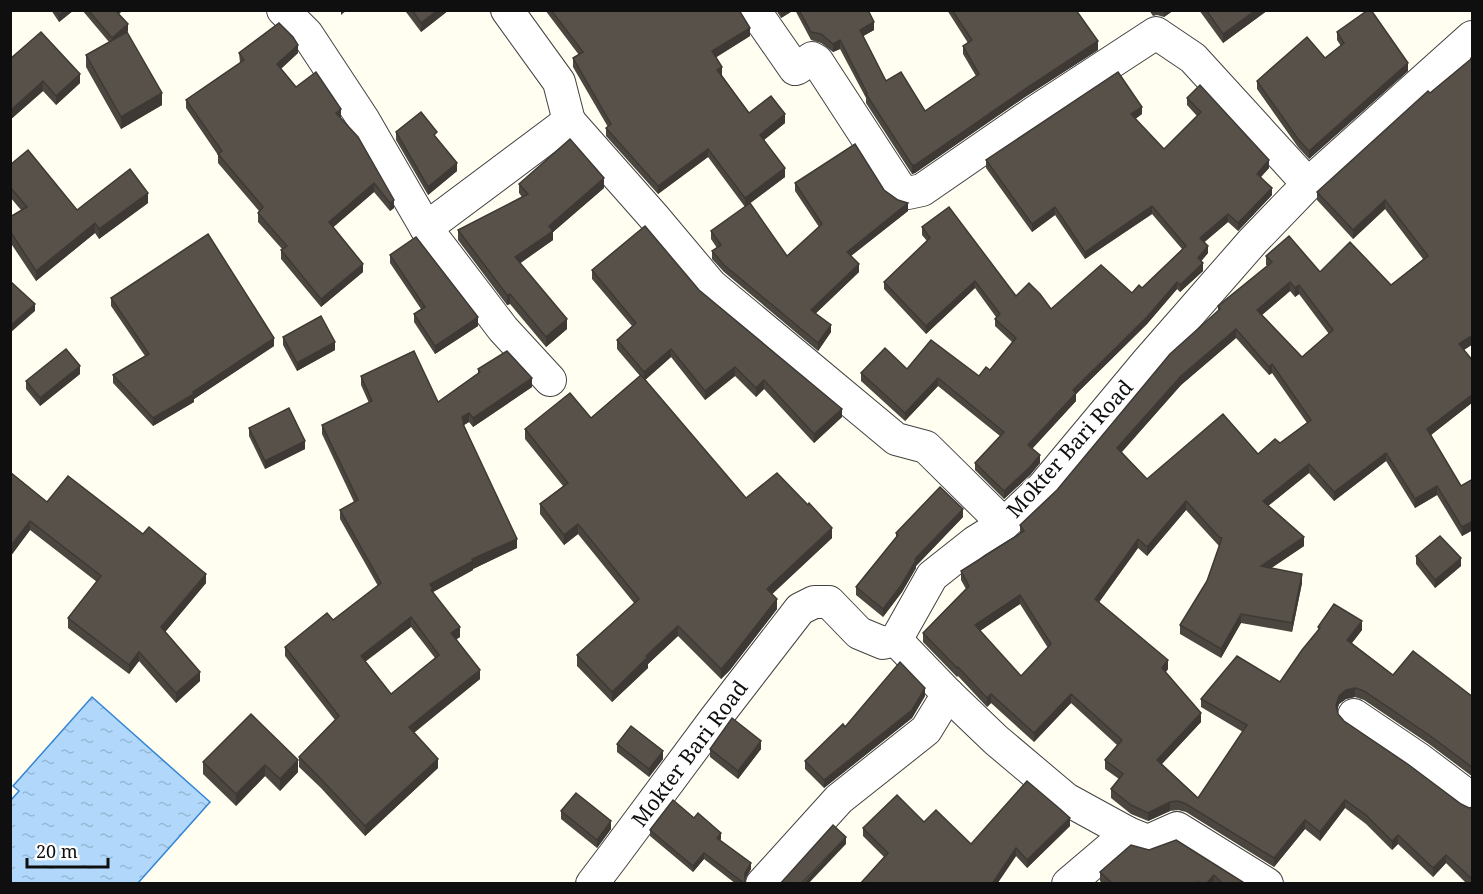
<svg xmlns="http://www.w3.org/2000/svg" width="1483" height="894" font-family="'Noto Serif',serif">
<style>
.water{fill:url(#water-ripples);stroke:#3485d6;stroke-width:1.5}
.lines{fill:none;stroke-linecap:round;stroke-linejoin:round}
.street-casing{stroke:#424242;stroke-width:34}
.street{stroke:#fff;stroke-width:32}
.wall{fill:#4c4640;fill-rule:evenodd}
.shaded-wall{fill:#3e3934}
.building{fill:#58514a;stroke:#3e3934;stroke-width:1.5;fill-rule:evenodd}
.labels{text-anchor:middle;stroke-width:6;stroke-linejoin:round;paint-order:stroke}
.street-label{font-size:21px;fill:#0f0f0f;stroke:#fff}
</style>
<defs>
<pattern id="water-ripples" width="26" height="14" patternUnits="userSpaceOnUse" patternTransform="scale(1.5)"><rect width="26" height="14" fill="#b1d8fa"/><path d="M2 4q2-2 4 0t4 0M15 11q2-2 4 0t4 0" fill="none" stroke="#97b8d5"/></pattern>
</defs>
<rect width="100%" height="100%" fill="#fffef0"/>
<!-- water -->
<polygon class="water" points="92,697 210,802 138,883 11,883 11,800 19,791 13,786"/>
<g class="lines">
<!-- street casing -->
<g class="street-casing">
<g id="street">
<polyline points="283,10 307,34 363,119 426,228 503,329 550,380"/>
<polyline points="507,10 559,82 569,121"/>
<polyline points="754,10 795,69 798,68 812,58 817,61 899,187 908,193 922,190 1035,112 1156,33 1193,58 1308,184"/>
<polyline points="426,228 569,121 653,216 711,285 896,439 926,447 1004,524"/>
<polyline points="896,640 948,694 996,740 1066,799 1128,833 1148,841 1177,828 1267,884"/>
<polyline points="1354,715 1419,759 1472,799"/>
<polyline points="592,884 614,855 715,719 800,609 814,602 829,602 859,633 883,643 896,640 932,576 975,542 1004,524 1043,487 1148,361 1253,241 1308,184 1472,37"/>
<polyline points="762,884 839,799 926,730 948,694"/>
<polyline points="1068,884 1128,833"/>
</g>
</g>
<!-- street -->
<use href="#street" class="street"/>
</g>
<!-- wall -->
<g class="wall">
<polygon points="51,10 74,10 59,22"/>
<polygon points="82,10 123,10 119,14 128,31 126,33 162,105 121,129 86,67 86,55 109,42"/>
<polygon points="406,10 449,10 421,32 406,12"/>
<polygon points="545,10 739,10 750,36 716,57 722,75 749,113 785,123 764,140 785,177 745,207 708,157 658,194 606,136 606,128 608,127 573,67 573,58 579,55"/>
<polygon points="776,10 794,10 781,18"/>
<polygon points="795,10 868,10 874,30 863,36 886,81 925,111 976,76 963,54 963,46 968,43 947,10 1076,10 1098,50 1025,97 915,173 912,174 866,103 866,98 840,49 833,52 821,43 811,40"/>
<polygon points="1149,10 1174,10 1164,17 1157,15 1153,16"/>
<polygon points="1199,10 1268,10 1223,43"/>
<polygon points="1337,32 1408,71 1309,159 1298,147 1257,89 1257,81 1325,58 1341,46 1337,40"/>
<polygon points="239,53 298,53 281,69 296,87 340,118 394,208 390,211 374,192 333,227 363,272 321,307 281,259 281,250 282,249 258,222 258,213 259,211 218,163 218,155 186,108 186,100 240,63"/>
<path d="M1473,56v288l-9,6 9,11v41l-42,33 30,51 12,-7v51l-11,6 -25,-41 -22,13 -29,-47 -52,40 -25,-28 -41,33 36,40 -33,22 31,15 -10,49 -51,-9 -20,35 -41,-24v-9l27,-44 12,-35 -33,-36 -39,46 -9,-8 -39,54 69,67 -3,4 36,49 -39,42 36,34 45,-66 -42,-25v-8l79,-17 38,-52v-3l44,3 -10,13 41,32 80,22v80l-44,-33 -65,-44 -9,-3 -9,2 -7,5 -2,7 1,3 6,7 117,83 8,4 4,-1v77h-6l-21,-21 -13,14 -35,-33 -6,6 -26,-26 -21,-16 -25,33 -15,-12 -31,38 -88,-55 -8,-2 -8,1 -22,10 -17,-7 -20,-16v-9l8,-10 -14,-10v-9l12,-15 -46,-42 -37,39 -43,-39 -4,4 -29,-31 -1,1 -34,-35v-9l43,-44 -5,-9v-9l59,-37v-9l37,-35 161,-179v-5l50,-40 -2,-1v-9l54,16 71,13 32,-26 -38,-50 -32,30 -36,-39v-8l113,-99 41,-34v-1zM1290,291l5,6 4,-3 30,40 -27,23 -40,-42zM1236,338l33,37 3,-2 35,50 -27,20 -22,11 -111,25 -25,-27 59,-67zM1020,604l28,44 -27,28 -41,-45z"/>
<polygon points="10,59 80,83 56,105 43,91 10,120"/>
<polygon points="1187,98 1269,168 1261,177 1272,195 1238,231 1228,222 1204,242 1208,253 1201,261 1203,271 1180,292 1177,289 1147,324 1076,394 1076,401 1032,449 1040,463 1030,475 1004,499 975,470 975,463 1000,436 938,386 905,421 861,381 861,373 907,369 979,376 990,370 1012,342 995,326 995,319 996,317 975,288 926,334 884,289 884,282 927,241 922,235 922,227 1016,296 1051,309 1132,293 1142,288 1182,249 1152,214 1085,259 1055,215 1032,232 986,168 986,160 1142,114 1135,119 1164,149 1197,116 1187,105"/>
<polygon points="396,132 437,140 457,171 428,195 396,140"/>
<polygon points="10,165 77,210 148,203 99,239 95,233 36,281 10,242 10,217 21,210 10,197"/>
<polygon points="795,183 884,190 908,211 851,256 859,272 815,314 831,332 818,351 724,272 712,259 712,251 717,248 711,239 711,231 787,256 819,227 795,191"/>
<polygon points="519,184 604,188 553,232 553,240 520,263 567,329 546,347 510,304 507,305 458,240 458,230 522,197 519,193"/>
<polygon points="390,255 478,326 435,354 414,322 414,314 421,309 390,263"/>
<polygon points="592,270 699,290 842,417 814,443 764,389 756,397 735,376 705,400 671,357 645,380 746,498 832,538 772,594 777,609 730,670 721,679 678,636 648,664 648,668 612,702 577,666 577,655 634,603 578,534 564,545 540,514 540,504 563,486 525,439 525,429 591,418 640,376 617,349 617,340 632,326 592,279"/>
<polygon points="111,298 274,346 194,399 194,402 153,426 113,383 113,375 145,356 111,306"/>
<polygon points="283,337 335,350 297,371 283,345"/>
<path d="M478,369l54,18 -59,40 -4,-5 -5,3 53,123 -44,21v1l-40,22 27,45 -4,2 24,40 -66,53 24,36 -73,68 -44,-48 -22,-21v-10l36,-37 -50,-64v-9l48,-27 45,-34 -38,-67v-9l14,-8 -32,-68v-9l47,-22 -8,-18v-9l77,26 40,-28zM411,627l24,31 -44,36 -26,-33z"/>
<polygon points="80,374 40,406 26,389 26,381"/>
<polygon points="249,428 305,449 265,469 249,436"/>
<polygon points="10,472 47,502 206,583 165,632 200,681 176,703 139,661 129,674 68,628 68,618 97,582 30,530 10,557"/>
<polygon points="963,517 916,566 916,568 902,592 883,617 856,595 856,587 896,538 896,533"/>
<polygon points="1416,556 1461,566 1435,588 1416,564"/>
<polygon points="925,696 912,718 824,788 805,769 805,761 845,727"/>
<polygon points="251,714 298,772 280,791 265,776 236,806 203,774 203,762"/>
<polygon points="617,744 663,759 649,777 617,752"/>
<polygon points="710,749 761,749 738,779 710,757"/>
<polygon points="561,811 611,829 597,848 561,819"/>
<polygon points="694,818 721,839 720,840 751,869 745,879 745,884 736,884 704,859 693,872 650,836 650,830"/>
<polygon points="924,822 971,844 1070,826 1027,868 1016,856 997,884 860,884 884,857 863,836 863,828"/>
<polygon points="1131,845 1246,884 1103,884 1100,881 1100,872"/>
</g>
<!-- shaded-wall -->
<g class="shaded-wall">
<polygon points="64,10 74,10 59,22 59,15"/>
<polygon points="115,10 123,10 115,17"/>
<polygon points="341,10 347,10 341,15"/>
<polygon points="438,10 449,10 421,32 421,23"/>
<polygon points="781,10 794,10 781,18"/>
<polygon points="1164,10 1174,10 1164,17"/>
<polygon points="1256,10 1268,10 1223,43 1223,34"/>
<polygon points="874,22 874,30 860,38 860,30"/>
<polygon points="128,24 128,31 112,45 112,38"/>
<polygon points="750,28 750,36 712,60 712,51"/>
<polygon points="840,40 840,49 833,52 833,44"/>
<polygon points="1098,41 1098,50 1025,97 915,173 912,174 912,165 1025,89"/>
<polygon points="298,45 298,53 277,72 277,64"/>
<polygon points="1408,63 1408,71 1309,159 1309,151"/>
<polygon points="722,67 722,76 717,70"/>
<polygon points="80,74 80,83 56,105 56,96"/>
<polygon points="43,81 43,91 10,120 10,111"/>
<polygon points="162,93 162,105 121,129 121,117"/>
<polygon points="1142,107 1142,114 1131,122 1131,114"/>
<polygon points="341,109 341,118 336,113"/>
<polygon points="785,114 785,123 760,143 760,135"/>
<polygon points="708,149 708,157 658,194 658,186"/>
<polygon points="1269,160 1269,168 1257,181 1257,174"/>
<polygon points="457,163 457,171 428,195 428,187"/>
<polygon points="785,168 785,177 745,207 745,198"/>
<polygon points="604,178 604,188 553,232 553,240 515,267 515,257"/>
<polygon points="374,183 374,192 329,231 329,222"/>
<polygon points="1272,188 1272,195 1238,231 1238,223"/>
<polygon points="148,193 148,203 99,239 99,229"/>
<polygon points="394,200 394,208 390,211 390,203"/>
<polygon points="1385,200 1385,209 1353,239 1353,230"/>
<polygon points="908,203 908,211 847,259 847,252"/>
<polygon points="1152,206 1152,214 1085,259 1085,252"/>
<polygon points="1055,207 1055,215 1032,232 1032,224"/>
<polygon points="1228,214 1228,222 1200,246 1200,238"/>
<polygon points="95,223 95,233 36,281 36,271"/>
<polygon points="1208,246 1208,253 1198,265 1198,258"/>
<polygon points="1203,263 1203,271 1180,292 1180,285"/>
<polygon points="363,264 363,272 321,307 321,299"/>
<polygon points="859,264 859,272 811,318 811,310"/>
<polygon points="975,281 975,288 926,334 926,326"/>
<polygon points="1177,282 1177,289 1147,324 1076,394 1076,401 1028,453 1028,445 1073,390"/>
<polygon points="1290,282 1290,291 1257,319 1257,310"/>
<polygon points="1299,285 1299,294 1295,297 1295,288"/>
<polygon points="510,294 510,304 507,305 507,295"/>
<polygon points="35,304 35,311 10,333 10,326"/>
<polygon points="478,317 478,326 435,354 435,346"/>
<polygon points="567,319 567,329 546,347 546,337"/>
<polygon points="831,325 831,332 818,351 818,343"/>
<polygon points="1236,329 1236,338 1181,385 1117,457 1117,448 1181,376"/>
<polygon points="1473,335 1473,344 1459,353 1459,344"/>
<polygon points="274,338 274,346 194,399 194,402 153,426 153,418"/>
<polygon points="335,342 335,350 297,371 297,363"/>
<polygon points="671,349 671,357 644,381 644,372"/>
<polygon points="1272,364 1272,373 1269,375 1269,367"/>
<polygon points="80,366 80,374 40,406 40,398"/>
<polygon points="735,367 735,376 705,400 705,391"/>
<polygon points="532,378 532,387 473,427 473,418"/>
<polygon points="938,378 938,386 905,421 905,413"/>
<polygon points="764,380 764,389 756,397 756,388"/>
<polygon points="1473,394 1473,402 1427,438 1427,429"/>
<polygon points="842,409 842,417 814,443 814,434"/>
<polygon points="469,413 469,422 464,425 464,433 462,417"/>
<polygon points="305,441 305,449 265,469 265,461"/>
<polygon points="1386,453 1386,461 1334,501 1334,492"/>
<polygon points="1040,455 1040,463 1030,475 1004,499 1004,491"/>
<polygon points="1309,464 1309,473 1263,510 1263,501"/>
<polygon points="1437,486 1437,495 1415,508 1415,499"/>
<polygon points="1186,501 1186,510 1147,556 1147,547"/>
<polygon points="963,509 963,517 916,566 916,568 902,592 883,617 883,609 915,559"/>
<polygon points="30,521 30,530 10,557 10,547"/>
<polygon points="1473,521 1473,530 1462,536 1462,527"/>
<polygon points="578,524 578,534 564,545 564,535"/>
<polygon points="832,528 832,538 767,599 767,589"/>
<polygon points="1304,537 1304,546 1261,575 1261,566"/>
<polygon points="517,539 517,548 473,569 473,570 433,592 433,598 430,584 472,559"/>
<polygon points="1138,539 1138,548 1095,608 1095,599"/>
<polygon points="1461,558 1461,566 1435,588 1435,580"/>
<polygon points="206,574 206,583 161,637 161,627"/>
<polygon points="1302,574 1302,583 1292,632 1292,623"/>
<polygon points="1020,595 1020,604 975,634 975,625"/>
<polygon points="777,599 777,609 730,670 721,679 721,669"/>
<polygon points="1241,614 1241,623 1221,658 1221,649"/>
<polygon points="411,617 411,627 361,665 361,656"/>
<polygon points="1362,621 1362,630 1347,649 1347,640"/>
<polygon points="678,626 678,636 648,664 648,668 612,702 612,692 646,656"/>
<polygon points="460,627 460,637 451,643 451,633"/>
<polygon points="139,652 139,661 129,674 129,665"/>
<polygon points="1168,660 1168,669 1162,677 1162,668"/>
<polygon points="480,670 480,679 409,737 409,727"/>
<polygon points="200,672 200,681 176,703 176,693"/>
<polygon points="925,688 925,696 912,718 824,788 824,780"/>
<polygon points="1355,688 1355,697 1346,699 1339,704 1336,714 1336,705 1339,696 1346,690"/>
<polygon points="991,694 991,703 987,707 987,698"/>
<polygon points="1071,694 1071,703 1034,742 1034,733"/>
<polygon points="1201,713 1201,722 1157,769 1157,760"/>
<polygon points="761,741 761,749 738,779 738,771"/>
<polygon points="663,751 663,759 649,777 649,769"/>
<polygon points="438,759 438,768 365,836 365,826"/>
<polygon points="298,760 298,772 280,791 280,779"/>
<polygon points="265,765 265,776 236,806 236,794"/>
<polygon points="1345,800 1345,808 1320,841 1320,832"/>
<polygon points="1170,802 1170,811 1148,821 1148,813"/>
<polygon points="1070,818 1070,826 1027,868 1027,860"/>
<polygon points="1305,820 1305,829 1274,867 1274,858"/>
<polygon points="611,821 611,829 597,848 597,840"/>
<polygon points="721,833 721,839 717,844 717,838"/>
<polygon points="1398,835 1398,844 1392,850 1392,841"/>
<polygon points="846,837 846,844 808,884 802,884"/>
<polygon points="1016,848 1016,856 997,884 992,884"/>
<polygon points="704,853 704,859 693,872 693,866"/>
<polygon points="1446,855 1446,863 1433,877 1433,868"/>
<polygon points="751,863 751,869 745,880 745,873"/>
<polygon points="1214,875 1214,884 1206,884"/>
</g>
<!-- building -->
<g class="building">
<polygon points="56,10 64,10 59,15"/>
<polygon points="88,10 115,10 128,24 112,38"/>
<polygon points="412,10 438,10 421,23"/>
<polygon points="551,10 739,10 750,28 712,51 722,67 717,70 749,113 771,96 785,114 760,135 785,168 745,198 708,149 658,186 606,128 611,124 573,58 583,52"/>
<polygon points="799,10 868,10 874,22 860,30 886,81 901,72 925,111 979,74 963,46 972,40 952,10 1076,10 1098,41 1025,89 915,165 912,165 866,94 867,93 840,40 833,44 821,34 811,32"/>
<polygon points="1206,10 1256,10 1223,34"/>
<polygon points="1368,10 1371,10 1408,63 1309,151 1298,139 1257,81 1307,37 1325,58 1344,43 1337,32"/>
<polygon points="279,23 293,37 298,45 277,64 296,87 316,72 341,109 336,113 358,137 394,200 390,203 374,183 329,222 363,264 321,299 281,250 287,246 258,213 263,207 218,154 222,151 186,100 244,60 239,53"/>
<polygon points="41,32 80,74 56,96 43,81 10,111 10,59"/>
<polygon points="127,32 162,93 121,117 86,55"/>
<path d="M1473,56v279l-14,9 14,17v33l-46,35 34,57 12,-7v42l-11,6 -25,-41 -22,13 -29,-46 -52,39 -25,-28 -46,37 41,36 -43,29 41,8 -10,49 -51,-9 -20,35 -41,-24 27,-44 15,-43 -3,-1 -33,-36 -39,46 -9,-8 -43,60 73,61 -6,8 39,45 -44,47 41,38 49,-73 -46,-26 36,-43 43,26 22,-32 18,-22 -2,-1 16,-23 28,17 -15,19 46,35 20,-24 60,46v71l-44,-33 -65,-44 -9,-3 -9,2 -7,6 -3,9 2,9 6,7 65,44 52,39 8,4 4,-1v73l-27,-25 -13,13 -35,-33 -6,6 -26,-26 -21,-15 -25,32 -15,-12 -31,38 -88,-54 -8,-3 -8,1 -22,11 -17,-8 -20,-16 12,-15 -18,-14 17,-20 -51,-46 -37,39 -43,-39 -4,4 -29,-31 -1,1 -34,-35 46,-47 -8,-15 63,-40 -4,-6 37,-35 113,-136 50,-45 -2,-3 54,-44 -6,-6 23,-20 31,36 30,-30 41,43 37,-29 -43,-56 -32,30 -36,-38 111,-101 2,2 41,-34v-1zM1290,282l5,6 4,-3 34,45 -31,27 -45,-47zM1236,329l33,38 3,-3 39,56 -31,23 -5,-4 -17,15 -35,-40 -76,65 -30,-31 64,-72zM1020,595l31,49 -30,32 -46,-51z"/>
<polygon points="1118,72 1142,107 1131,114 1164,149 1201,112 1187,98 1200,85 1269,160 1257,174 1272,188 1238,223 1228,214 1200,238 1208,246 1198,258 1203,263 1180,285 1177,282 1147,317 1073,390 1076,393 1028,445 1040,455 1030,467 1004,491 975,463 1004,432 938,378 905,413 861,373 885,348 907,369 931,340 979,376 986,367 990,370 1016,338 995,319 1000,314 975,281 926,326 884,282 930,238 922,227 949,207 1016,296 1029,283 1040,294 1051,309 1101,265 1132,293 1139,285 1142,288 1186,246 1152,206 1085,252 1055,207 1032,224 986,160"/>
<polygon points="421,112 437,132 434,135 457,163 428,187 396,132"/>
<polygon points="570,139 604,178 549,226 553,231 515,257 567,319 546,337 510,294 507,295 458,230 528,194 519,184"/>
<polygon points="855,144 884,190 898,200 908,203 847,252 859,264 811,310 831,325 818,343 724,265 712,251 721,245 711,231 750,203 787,256 822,224 795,183"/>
<polygon points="28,150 77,210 130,169 148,193 99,229 95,223 36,271 10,231 10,217 27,207 10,187 10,165"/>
<polygon points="645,226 699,290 842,409 814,434 764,380 756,388 735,367 705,391 671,349 644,372 617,340 636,323 592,270"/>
<polygon points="208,234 274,338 193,392 194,394 153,418 113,375 149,354 111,298"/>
<polygon points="416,237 478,317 435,346 414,314 425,307 390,255"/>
<polygon points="10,281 35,304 10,326"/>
<polygon points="321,316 335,342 297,363 283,337"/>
<polygon points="66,349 80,366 40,398 26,381"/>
<path d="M414,351l24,51 42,-30 -2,-3 29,-18 25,27 -59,40 -4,-5 -7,4 2,6 -1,1 54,115 -45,20 1,2 -43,23 3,5 -2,1 29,37 -9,6 29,37 -71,57 29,32 -73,67 -44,-47 -22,-22 40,-41 -54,-69 42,-34 6,7 48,-37 -41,-73 18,-10 -36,-75 50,-24 -11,-25zM411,617l28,38 -48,39 -30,-38z"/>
<polygon points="641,375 746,498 777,473 808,505 809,503 832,528 767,589 777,599 730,659 721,669 678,626 646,656 648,657 612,692 577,655 639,599 578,524 564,535 540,504 568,483 525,429 570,393 591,418"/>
<polygon points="289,408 305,441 265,461 249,428"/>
<polygon points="10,472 47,502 68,476 143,534 149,527 206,574 161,627 200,672 176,693 139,652 129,665 68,618 101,576 30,521 10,547"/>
<polygon points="940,487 963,509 915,559 916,560 902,584 883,609 856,587 898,535 896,533"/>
<polygon points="1440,536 1461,558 1435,580 1416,556"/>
<polygon points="900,662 925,688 912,710 824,780 805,761 843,724 845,727"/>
<polygon points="251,714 298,760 280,779 265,765 236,794 203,762"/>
<polygon points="732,718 761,741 738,771 710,749"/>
<polygon points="631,726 663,751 649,769 617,744"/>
<polygon points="1027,781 1060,809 1070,818 1027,860 1016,848 992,884 860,884 888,853 863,828 897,795 924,822 936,810 971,844"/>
<polygon points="576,793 611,821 597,840 561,811"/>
<polygon points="673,800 694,818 698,813 721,833 717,838 751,863 745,873 745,884 704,853 693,866 650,830"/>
<polygon points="833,825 846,837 802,883 803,884 780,884"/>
<polygon points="1176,840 1246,884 1223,884 1214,875 1206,884 1200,884 1198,882 1197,884 1113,884 1100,872 1131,845 1149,850"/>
</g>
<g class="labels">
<!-- street labels -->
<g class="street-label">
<text transform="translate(1070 449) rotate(-48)" y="7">Mokter Bari Road</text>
<text transform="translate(690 754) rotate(-53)" y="7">Mokter Bari Road</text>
</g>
</g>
<!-- border -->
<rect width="1483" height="894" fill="none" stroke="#0f0f0f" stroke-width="24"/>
<!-- scale -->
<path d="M27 858v9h81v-9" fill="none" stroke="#0f0f0f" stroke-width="3"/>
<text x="36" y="858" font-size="18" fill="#0f0f0f" stroke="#ffffff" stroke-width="4.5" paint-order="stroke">20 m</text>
</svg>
